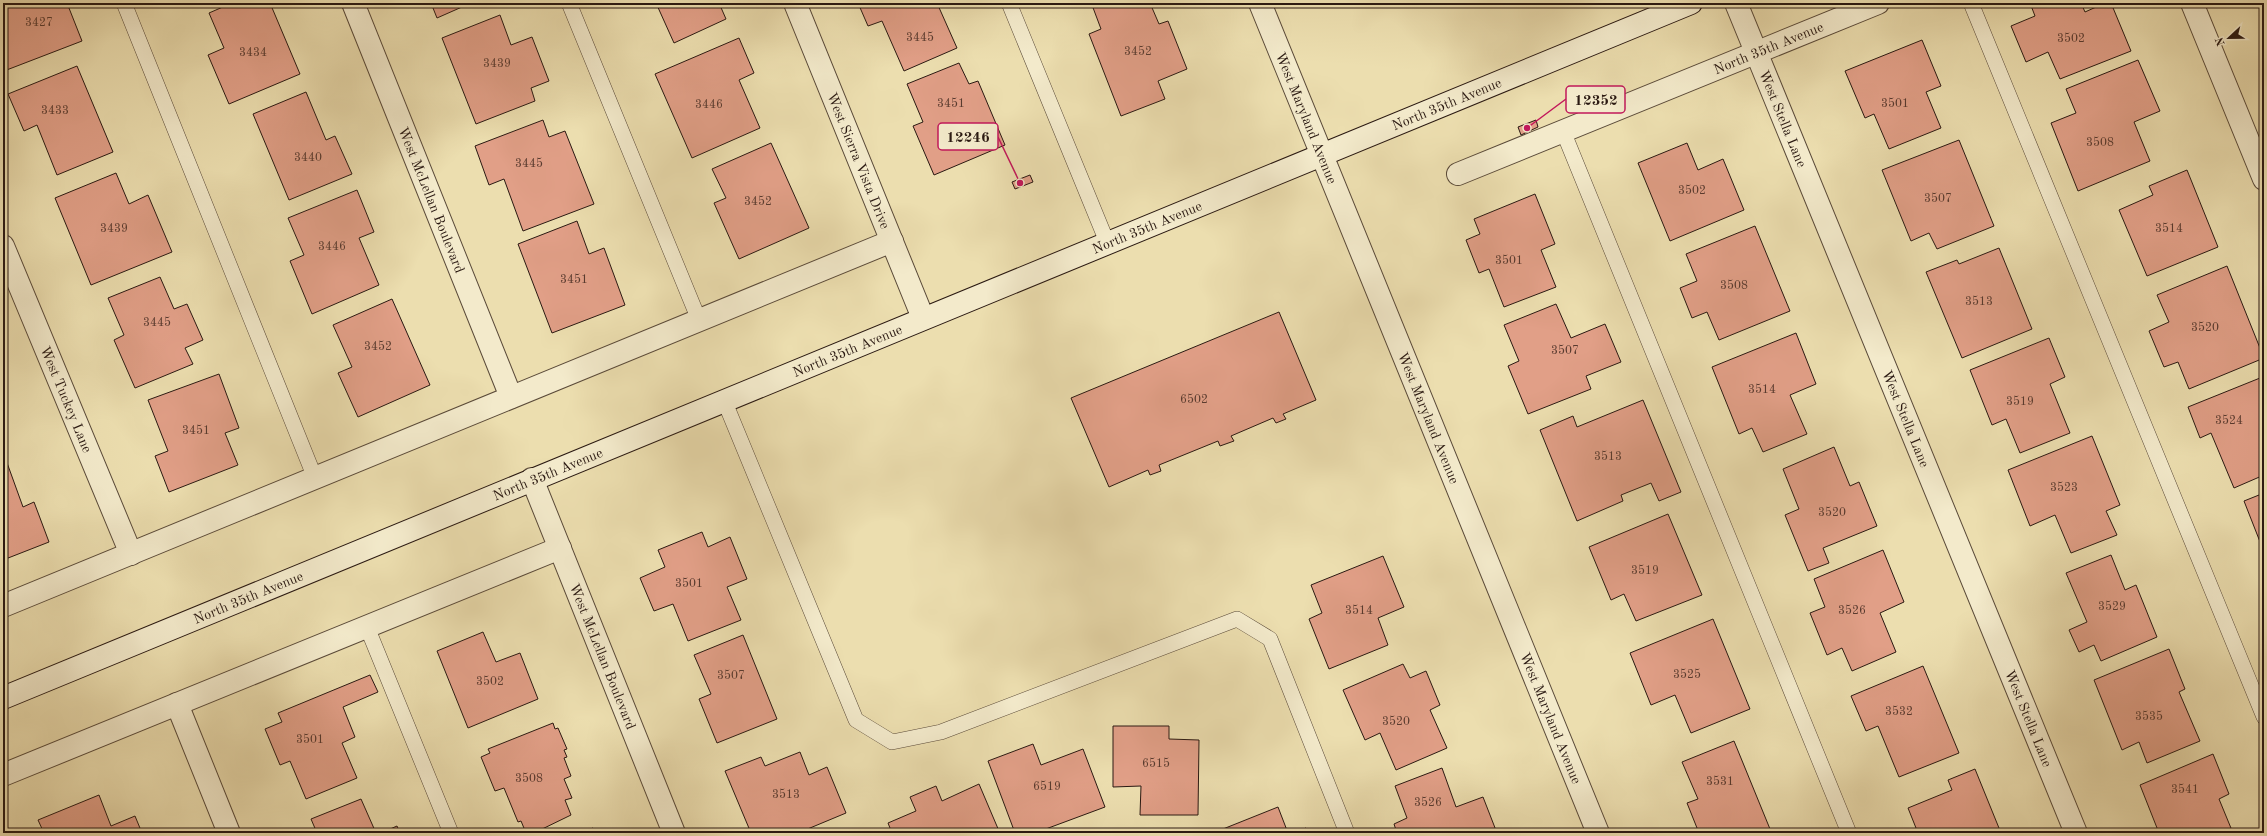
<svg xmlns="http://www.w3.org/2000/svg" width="2267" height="836" font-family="'Old Standard TT',serif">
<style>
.building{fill:#e19f87;stroke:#2a1912}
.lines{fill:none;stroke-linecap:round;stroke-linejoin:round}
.service-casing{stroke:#5a4a39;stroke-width:16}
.minor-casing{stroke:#5a4a39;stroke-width:24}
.tertiary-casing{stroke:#5a4a39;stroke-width:24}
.secondary-casing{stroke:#2a1912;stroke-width:24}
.service{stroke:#f3eacb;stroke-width:15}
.minor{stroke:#f3eacb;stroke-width:22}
.tertiary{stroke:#f3eacb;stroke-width:22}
.secondary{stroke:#f3eacb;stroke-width:22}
.labels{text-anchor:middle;stroke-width:4;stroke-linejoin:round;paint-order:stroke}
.number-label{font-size:12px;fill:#583a2f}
.street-label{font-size:14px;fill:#2a1912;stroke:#f3eacb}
.leader{fill:none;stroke:#c2185b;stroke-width:1.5}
.callout-dot{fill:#c2185b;stroke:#f3eacb;stroke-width:1.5}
.callout{fill:#f3eacb;stroke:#c2185b;stroke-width:1.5}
.callout-label{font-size:15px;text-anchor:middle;font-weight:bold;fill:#2a1912}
</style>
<rect width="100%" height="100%" fill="#ecdeaf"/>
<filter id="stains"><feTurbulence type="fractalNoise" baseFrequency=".005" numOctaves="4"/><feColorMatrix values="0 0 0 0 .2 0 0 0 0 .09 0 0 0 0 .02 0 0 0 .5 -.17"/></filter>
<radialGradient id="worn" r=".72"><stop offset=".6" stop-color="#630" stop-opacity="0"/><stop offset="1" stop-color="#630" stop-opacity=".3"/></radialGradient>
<!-- building -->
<g class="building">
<polygon points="3,3 67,3 82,41 4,71"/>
<polygon points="232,3 270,3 300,74 229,104 208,55 224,48 209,13"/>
<polygon points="431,3 471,3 437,18"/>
<polygon points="656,3 719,3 726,19 674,43"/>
<polygon points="858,3 937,3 957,48 904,71 882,21 868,26"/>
<polygon points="1098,3 1150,3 1159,24 1168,21 1187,69 1158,81 1165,99 1121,116 1089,34 1101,29 1092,5"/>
<polygon points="2030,3 2081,3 2085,12 2105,3 2111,3 2131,51 2060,79 2048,52 2026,62 2011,26 2035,16"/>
<polygon points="500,15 511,45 532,37 549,81 531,88 535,101 476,124 442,38"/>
<polygon points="739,38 754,73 739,80 760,128 692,158 655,74"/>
<polygon points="1922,40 1941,86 1926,92 1941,128 1889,149 1874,114 1865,118 1845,71"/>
<polygon points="2138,60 2160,111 2134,122 2150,161 2078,191 2051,123 2076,113 2066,89"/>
<polygon points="959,63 969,84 978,81 1005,145 934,175 913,126 923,122 907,84"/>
<polygon points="77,66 113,152 57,175 37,125 24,131 8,94"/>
<polygon points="306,92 326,140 335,136 352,174 289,200 253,114"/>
<polygon points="543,120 549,137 565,131 594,204 523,231 504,179 489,185 475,146"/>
<polygon points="1536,120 1538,127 1521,135 1518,127"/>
<polygon points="1959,140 1994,226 1937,249 1929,233 1911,241 1882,170"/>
<polygon points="771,143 809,228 739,259 714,203 726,198 712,169"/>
<polygon points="1687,143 1698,170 1723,159 1744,210 1670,241 1638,163"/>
<polygon points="2187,170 2218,247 2147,276 2119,210 2153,195 2149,186"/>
<polygon points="116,173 129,204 148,195 172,252 91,285 55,198"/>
<polygon points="1030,175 1033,182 1015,189 1012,182"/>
<polygon points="357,190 374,232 359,238 379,285 312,314 290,261 304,255 288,218"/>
<polygon points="1535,194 1555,244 1541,250 1556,287 1504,307 1489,269 1479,273 1466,240 1480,234 1474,219"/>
<polygon points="577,221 589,254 604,248 625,305 552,333 518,244"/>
<polygon points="1755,226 1790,311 1719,340 1707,312 1692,318 1680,288 1697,281 1686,254"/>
<polygon points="1999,248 2032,329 1962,358 1926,272 1957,260 1959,264"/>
<polygon points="2227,266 2264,358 2189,389 2178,362 2164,367 2149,331 2169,322 2157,295"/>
<polygon points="160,277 174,309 187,304 203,340 185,348 193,364 135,388 114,340 124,335 108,298"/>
<polygon points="392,299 430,385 358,417 338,373 352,367 333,325"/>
<polygon points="1556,304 1571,338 1605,324 1621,362 1586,376 1591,389 1528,414 1508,366 1519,361 1504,325"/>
<polygon points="1279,312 1316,400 1283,414 1286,419 1276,423 1273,418 1231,436 1234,441 1220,446 1218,441 1159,465 1161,471 1150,475 1148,470 1109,487 1071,398"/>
<polygon points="1796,333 1816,384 1790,395 1807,434 1763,452 1752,428 1739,434 1712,367"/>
<polygon points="2049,338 2065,377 2050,384 2070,433 2020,453 2006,419 1992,425 1970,370"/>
<polygon points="219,374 239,428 225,433 238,465 169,492 155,456 168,451 148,400"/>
<polygon points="2260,378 2264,388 2264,475 2234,488 2211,433 2200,438 2188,407"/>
<polygon points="1643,400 1681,492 1659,501 1651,483 1621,495 1623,501 1577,521 1540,430 1573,416 1577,427"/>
<polygon points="2092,436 2120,505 2106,511 2117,535 2071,553 2055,515 2030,526 2008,470"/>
<polygon points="1834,447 1850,486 1859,482 1877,526 1823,548 1829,563 1808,571 1785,515 1799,509 1783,469"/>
<polygon points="6,460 23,507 34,502 49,542 3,560 3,461"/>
<polygon points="2264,493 2264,552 2244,501"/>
<polygon points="1668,514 1702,595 1636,621 1624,594 1611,600 1589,547"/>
<polygon points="702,532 708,547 730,537 747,579 727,587 741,620 688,641 673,604 654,611 640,578 665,567 658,550"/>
<polygon points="1883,550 1904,602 1880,613 1896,652 1852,671 1842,648 1827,655 1810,613 1825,607 1814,579"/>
<polygon points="2111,555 2125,590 2136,585 2157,637 2101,661 2094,645 2079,652 2069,630 2087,622 2066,573"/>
<polygon points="1383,556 1404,607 1378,618 1388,645 1329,669 1309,619 1322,613 1311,585"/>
<polygon points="1713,619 1750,709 1691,733 1675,695 1651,705 1630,653"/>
<polygon points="483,632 496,662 520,653 538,699 468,728 437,651"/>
<polygon points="743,635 777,719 717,743 699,699 711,694 694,655"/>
<polygon points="2169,649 2185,689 2179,692 2200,741 2147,763 2139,742 2122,750 2094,680"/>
<polygon points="1403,664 1410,678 1426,671 1440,705 1430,710 1447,748 1396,770 1380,733 1365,740 1343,690"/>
<polygon points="1923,666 1959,753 1899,777 1878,726 1866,731 1851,696"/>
<polygon points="370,675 378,692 343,707 355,737 342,743 357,778 306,799 290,761 280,765 265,729 282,722 278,713"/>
<polygon points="553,723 555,729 558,728 567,749 564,750 567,757 564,758 571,776 564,779 572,798 565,800 571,815 534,833 526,833 521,821 518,822 504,788 495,791 481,757 490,753 488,749"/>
<polygon points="1113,726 1169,726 1169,739 1199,740 1198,815 1140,815 1141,786 1113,787"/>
<polygon points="1734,741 1770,829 1760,833 1699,833 1687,803 1698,799 1682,762"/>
<polygon points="1033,744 1041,765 1083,749 1105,807 1035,833 1015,833 988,761"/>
<polygon points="800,752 809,775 827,767 846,813 798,833 751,833 725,771 761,757 765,766"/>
<polygon points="2213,754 2229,794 2219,799 2233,833 2159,833 2140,785"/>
<polygon points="1442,768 1456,807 1483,797 1497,833 1397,833 1394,824 1407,818 1395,786"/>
<polygon points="1975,769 2001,833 1918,833 1908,808 1952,790 1948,780"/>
<polygon points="979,784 999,831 993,833 892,833 888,823 916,811 910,797 936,786 942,801"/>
<polygon points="99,795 111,826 135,816 142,833 44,833 38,820"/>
<polygon points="361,799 376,833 317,833 311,819"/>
<polygon points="1278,807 1288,833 1213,833"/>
<polygon points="397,826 400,833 381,833"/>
<polygon points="593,828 596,833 580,833"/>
<polygon points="1306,828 1308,833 1292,833"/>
</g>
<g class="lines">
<!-- service casing -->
<g class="service-casing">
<g id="service">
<polyline points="124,3 315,478"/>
<polyline points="569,3 699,320"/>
<polyline points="1009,3 1107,242"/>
<polyline points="1971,3 2264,717"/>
<polyline points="1563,131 1849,833"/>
<polyline points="724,400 856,720 892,742 941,732 1237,619 1270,639 1347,833"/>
<polyline points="367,627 451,833"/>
</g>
</g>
<!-- minor casing -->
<g class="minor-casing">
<g id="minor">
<path id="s1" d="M353,3l158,394"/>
<path id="s2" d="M795,3l128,315"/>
<path id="s3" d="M1736,3l340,830"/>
<polyline points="2192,3 2264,179"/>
<path id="s4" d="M1458,174l420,-171"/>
<path id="s5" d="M3,246l128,308"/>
<path id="s6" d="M532,479l142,354"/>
<polyline points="3,606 892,241"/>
<polyline points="177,704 229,833"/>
<polyline points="3,775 560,548"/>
</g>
</g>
<!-- tertiary casing -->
<g class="tertiary-casing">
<g id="tertiary">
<path id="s7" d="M1260,3l338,830"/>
</g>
</g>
<!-- secondary casing -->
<g class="secondary-casing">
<g id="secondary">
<path id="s8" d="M3,698l1688,-695"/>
</g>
</g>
<!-- service -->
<use href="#service" class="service"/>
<!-- minor -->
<use href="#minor" class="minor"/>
<!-- tertiary -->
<use href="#tertiary" class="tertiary"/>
<!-- secondary -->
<use href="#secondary" class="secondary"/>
</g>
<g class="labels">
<!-- number labels -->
<g class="number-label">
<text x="39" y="26">3427</text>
<text x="920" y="41">3445</text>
<text x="2071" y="42">3502</text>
<text x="1138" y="55">3452</text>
<text x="253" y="56">3434</text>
<text x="497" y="67">3439</text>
<text x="951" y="107">3451</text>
<text x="1895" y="107">3501</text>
<text x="709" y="108">3446</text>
<text x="55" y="114">3433</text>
<text x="2100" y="146">3508</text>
<text x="308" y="161">3440</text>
<text x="529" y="167">3445</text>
<text x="1692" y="194">3502</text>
<text x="1938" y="202">3507</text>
<text x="758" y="205">3452</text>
<text x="114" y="232">3439</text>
<text x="2169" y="232">3514</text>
<text x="332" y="250">3446</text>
<text x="1509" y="264">3501</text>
<text x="574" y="283">3451</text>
<text x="1734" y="289">3508</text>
<text x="1979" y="305">3513</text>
<text x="157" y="326">3445</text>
<text x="2205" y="331">3520</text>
<text x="378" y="350">3452</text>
<text x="1565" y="354">3507</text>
<text x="1762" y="393">3514</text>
<text x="1194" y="403">6502</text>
<text x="2020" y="405">3519</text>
<text x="2229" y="424">3524</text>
<text x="196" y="434">3451</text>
<text x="1608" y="460">3513</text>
<text x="2064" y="491">3523</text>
<text x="1832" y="516">3520</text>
<text x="1645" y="574">3519</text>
<text x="689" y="587">3501</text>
<text x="2112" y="610">3529</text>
<text x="1359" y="614">3514</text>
<text x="1852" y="614">3526</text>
<text x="1687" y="678">3525</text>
<text x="731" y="679">3507</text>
<text x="490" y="685">3502</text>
<text x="1899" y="715">3532</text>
<text x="2149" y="720">3535</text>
<text x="1396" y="725">3520</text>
<text x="310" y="743">3501</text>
<text x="1156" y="767">6515</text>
<text x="529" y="782">3508</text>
<text x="1720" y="785">3531</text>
<text x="1047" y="790">6519</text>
<text x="2185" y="793">3541</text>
<text x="786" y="798">3513</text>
<text x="1428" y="806">3526</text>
</g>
<!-- street labels -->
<g class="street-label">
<text dy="5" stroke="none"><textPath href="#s4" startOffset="335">North 35th Avenue</textPath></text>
<text dy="5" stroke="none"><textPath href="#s8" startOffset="1561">North 35th Avenue</textPath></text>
<text dy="5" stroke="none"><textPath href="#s7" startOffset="124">West Maryland Avenue</textPath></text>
<text dy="5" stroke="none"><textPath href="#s3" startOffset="125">West Stella Lane</textPath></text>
<text dy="5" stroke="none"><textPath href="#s2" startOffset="170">West Sierra Vista Drive</textPath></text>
<text dy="5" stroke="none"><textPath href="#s1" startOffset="212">West McLellan Boulevard</textPath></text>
<text dy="5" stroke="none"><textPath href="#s8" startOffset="1237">North 35th Avenue</textPath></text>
<text dy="5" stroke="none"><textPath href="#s8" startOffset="913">North 35th Avenue</textPath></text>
<text dy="5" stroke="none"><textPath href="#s5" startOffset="166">West Tuckey Lane</textPath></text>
<text dy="5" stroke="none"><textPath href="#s7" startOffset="448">West Maryland Avenue</textPath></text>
<text dy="5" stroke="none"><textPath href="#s3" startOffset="449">West Stella Lane</textPath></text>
<text dy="5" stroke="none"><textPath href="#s8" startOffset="589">North 35th Avenue</textPath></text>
<text dy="5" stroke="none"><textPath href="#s8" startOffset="265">North 35th Avenue</textPath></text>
<text dy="5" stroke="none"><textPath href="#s6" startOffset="191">West McLellan Boulevard</textPath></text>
<text dy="5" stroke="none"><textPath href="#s7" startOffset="772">West Maryland Avenue</textPath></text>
<text dy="5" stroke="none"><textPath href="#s3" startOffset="773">West Stella Lane</textPath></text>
</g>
</g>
<!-- callouts -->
<path class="leader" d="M1527 128L1566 99M1020 183L998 137"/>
<g class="callout-dot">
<circle cx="1527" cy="128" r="4"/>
<circle cx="1020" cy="183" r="4"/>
</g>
<g class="callout">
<rect x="1566" y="86" width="59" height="27" rx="4"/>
<rect x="938" y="123" width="60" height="27" rx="4"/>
</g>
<g class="callout-label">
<text x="1596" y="105">12352</text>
<text x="968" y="142">12246</text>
</g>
<!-- margin -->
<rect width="2267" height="836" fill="none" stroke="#ecdeaf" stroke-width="16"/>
<rect x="4" y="4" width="2259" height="828" fill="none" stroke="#2a1912" stroke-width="2"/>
<rect x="8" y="8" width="2251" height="820" fill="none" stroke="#2a1912"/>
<!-- north arrow -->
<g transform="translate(2229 38) rotate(248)" stroke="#f3eacb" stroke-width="3" paint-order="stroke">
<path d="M0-3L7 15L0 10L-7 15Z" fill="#2a1912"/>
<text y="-6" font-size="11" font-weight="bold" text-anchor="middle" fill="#2a1912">N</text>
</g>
<rect width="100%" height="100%" filter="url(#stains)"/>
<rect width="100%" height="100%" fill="url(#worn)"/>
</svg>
